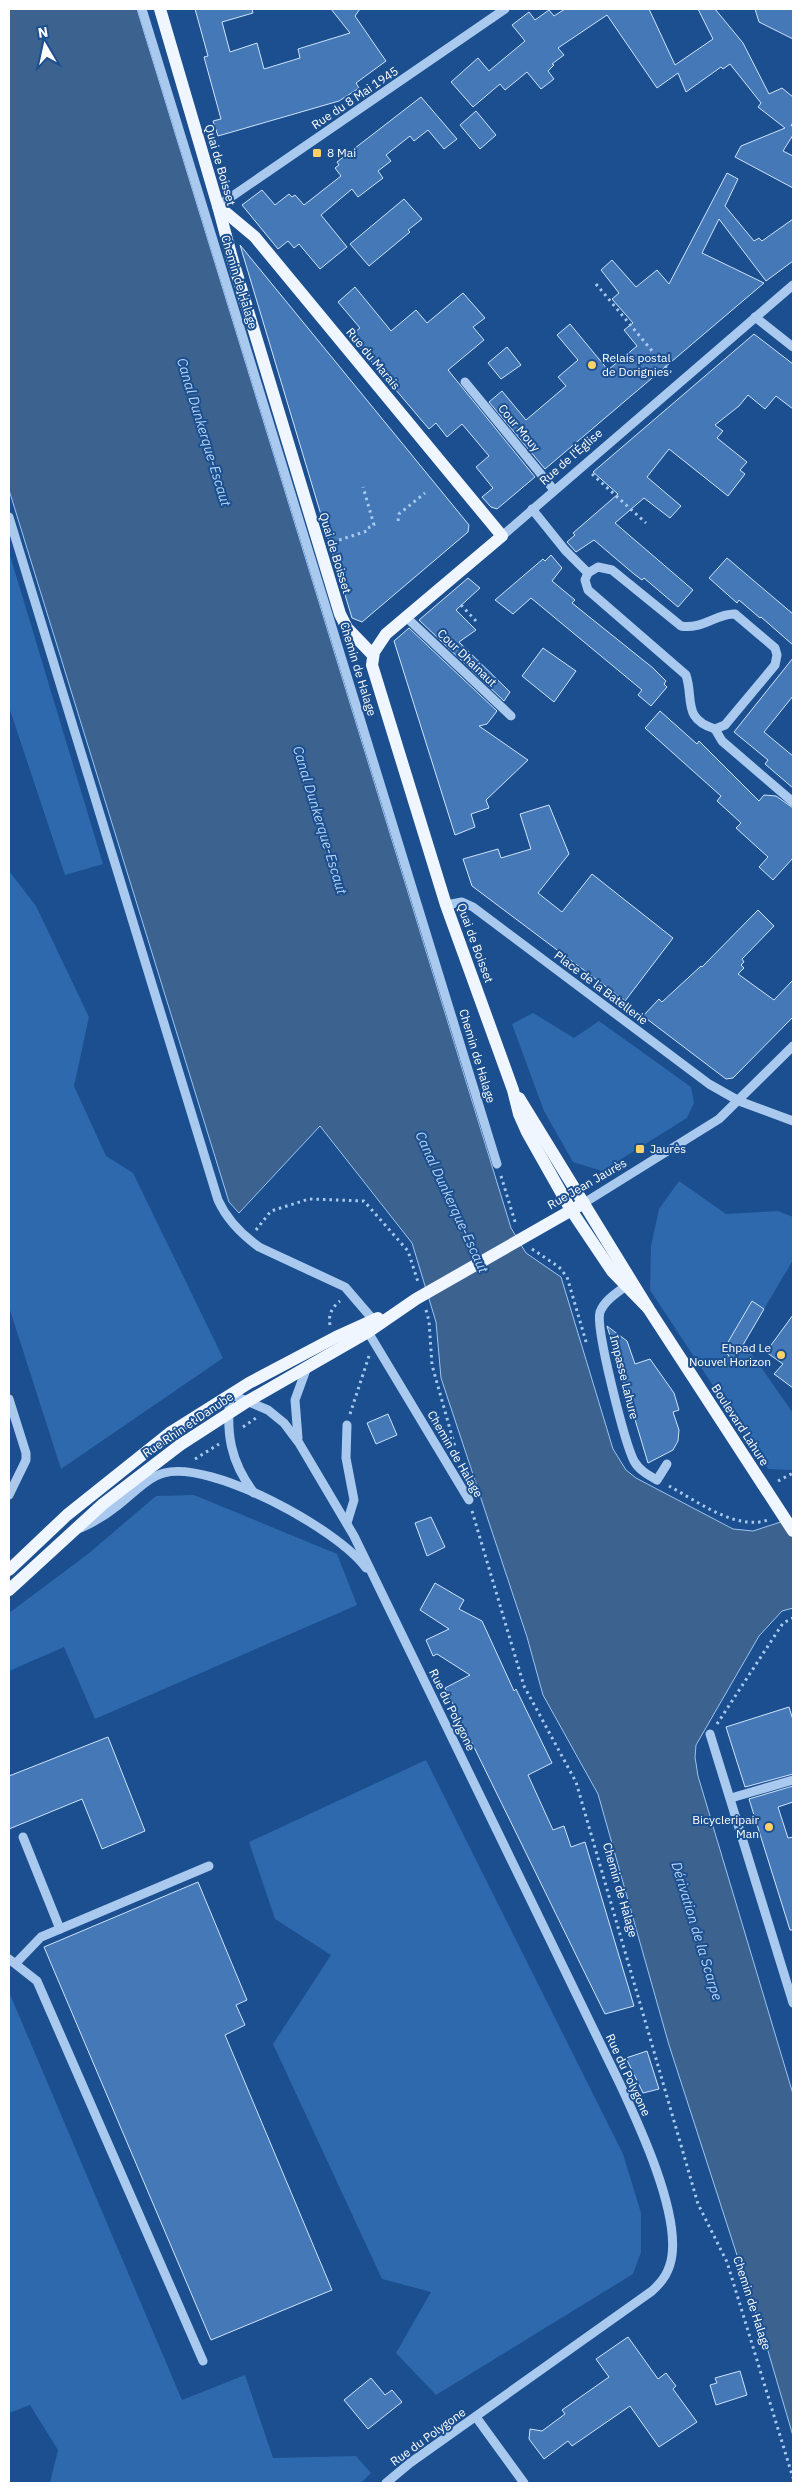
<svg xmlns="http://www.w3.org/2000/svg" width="802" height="2492" font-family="'IBM Plex Sans',sans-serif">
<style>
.green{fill:#2e69ad}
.water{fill:#3c6290;stroke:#9cc4f0}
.building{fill:#4478b7;stroke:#cfe3fa}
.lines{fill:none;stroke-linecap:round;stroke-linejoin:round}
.path{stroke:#a9c9ee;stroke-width:3;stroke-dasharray:2.5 4;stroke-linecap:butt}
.minor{stroke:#a9c9ee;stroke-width:9}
.major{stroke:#f0f6ff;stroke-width:12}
.poi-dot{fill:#ffd166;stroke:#1b4f8f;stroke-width:2}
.labels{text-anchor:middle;stroke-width:4;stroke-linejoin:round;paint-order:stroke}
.street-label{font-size:12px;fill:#fff;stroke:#1b4f8f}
.poi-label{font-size:12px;fill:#fff;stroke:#1b4f8f;text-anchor:start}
.water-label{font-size:14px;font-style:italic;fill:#b5d3f5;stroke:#1b4f8f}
</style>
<rect width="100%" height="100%" fill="#1b4f8f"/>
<!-- green -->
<g class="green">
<polygon points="9,552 103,864 65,875 9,707"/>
<polygon points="9,871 36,906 89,1017 74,1086 106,1156 133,1173 223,1358 61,1469 9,1307"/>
<polygon points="533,1013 574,1038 599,1021 691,1087 694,1103 687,1118 602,1171 573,1162 544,1111 512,1024"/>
<polygon points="679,1181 726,1214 778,1211 793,1217 793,1260 764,1309 752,1301 724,1349 733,1362 744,1343 793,1413 793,1470 768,1469 650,1290 651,1246 659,1209"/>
<polygon points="194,1495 337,1554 357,1605 95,1719 64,1647 9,1671 9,1613 88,1554 156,1496"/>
<polygon points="426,1760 623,2154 641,2213 641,2252 633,2274 436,2395 396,2353 431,2292 382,2279 273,2044 331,1955 275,1919 249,1842"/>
<polygon points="9,1992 182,2400 245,2375 273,2458 356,2456 371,2473 361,2483 50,2483 58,2450 30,2405 9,2413"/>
</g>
<!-- water -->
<polygon class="water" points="9,9 137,9 511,1228 526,1253 561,1277 613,1449 626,1470 636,1478 733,1529 753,1531 793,1518 793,1608 782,1611 759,1636 696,1745 695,1757 698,1776 793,2094 793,2436 768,2351 669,2045 598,1794 543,1695 527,1637 441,1378 436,1322 412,1243 320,1126 239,1213 229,1202 9,490"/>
<!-- building -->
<g class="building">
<polygon points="195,9 252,9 253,13 222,22 230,52 257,43 264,69 300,58 298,49 350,33 331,9 360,9 355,16 386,61 356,83 359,88 339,101 218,136 213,121 221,119 204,57 208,56"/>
<polygon points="565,9 649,9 675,65 713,39 698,9 715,9 743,43 769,94 782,88 793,97 793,122 791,126 793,125 793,135 783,151 793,156 793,188 735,157 741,146 785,128 758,107 761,103 730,64 723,69 721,67 686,92 678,73 657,88 607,15 558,48 564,55 552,64 554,65 548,71 554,79 541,89 527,72 505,90 500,84 473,107 451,82 478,58 489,71 525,41 512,25 529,12 535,20 549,10 554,16"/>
<polygon points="755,9 793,9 793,39 759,22"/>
<polygon points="421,97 457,139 444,149 428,130 414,141 410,136 386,155 391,161 378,171 383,178 358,197 352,189 321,215 347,247 320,269 299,244 294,248 288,241 278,249 242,205 262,190 275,205 289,194 292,197 295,195 304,205 341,176 335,168 339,165 337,162"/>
<polygon points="476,111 496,135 480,149 460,125"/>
<polygon points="727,173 738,179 725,206 754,241 759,238 762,241 793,219 793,261 766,281 719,219 702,253 764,283 545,469 489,402 502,391 526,420 566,386 558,377 578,360 557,335 570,324 608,370 637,346 624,330 633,323 612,299 619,293 601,270 612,260 636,287 657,270 669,284"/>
<polygon points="404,199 422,219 408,230 410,232 369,266 350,244"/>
<polygon points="240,245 469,525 468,532 362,622 352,618"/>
<polygon points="355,287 391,331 416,310 427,323 463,293 485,318 473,327 484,340 448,370 535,477 497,509 491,507 482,497 493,488 476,467 489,456 462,424 447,437 436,423 429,429 350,336 360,328 338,302"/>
<polygon points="754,334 793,364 793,409 776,396 765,409 748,395 739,406 715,425 723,431 717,438 747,462 740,470 745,474 728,496 669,449 647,477 681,506 670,518 644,498 615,523 693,590 678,607 644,578 642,580 634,574 594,540 576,552 567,542 575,535 573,533 618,494 593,472"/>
<polygon points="507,347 521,365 501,379 488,363"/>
<polygon points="551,555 562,568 552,581 575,600 572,603 653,668 666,681 664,684 667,687 651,706 638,695 642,690 531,598 513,614 495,600 543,559 545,561"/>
<polygon points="727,558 793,614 793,645 761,617 760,618 739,600 737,603 709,578"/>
<polygon points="468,578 480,588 456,610 476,630 459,642 510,692 504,701 419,620"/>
<polygon points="409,628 497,711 487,724 479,726 528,760 486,800 489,808 471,814 475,827 455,835 394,641"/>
<polygon points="543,648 576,671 554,702 522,676"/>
<polygon points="793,658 793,696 764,732 793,756 793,788 765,764 768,760 734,732"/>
<polygon points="660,711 697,744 699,741 759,801 764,795 776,796 793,808 793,858 773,880 759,867 768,857 736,828 741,823 717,801 721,796 645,728"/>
<polygon points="549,805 569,854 538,893 562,912 592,874 673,938 625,1001 472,886 463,859 498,849 501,858 531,849 520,814"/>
<polygon points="758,910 774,926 742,959 744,962 741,965 744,968 738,974 774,1000 793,980 793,1017 733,1078 726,1079 643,1016 659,999 662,1002 701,966 702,967"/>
<polygon points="752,1301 764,1309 733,1362 724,1349"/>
<polygon points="793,1315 793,1388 774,1374 783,1364 766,1352"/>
<polygon points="607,1326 627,1341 635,1364 650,1359 674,1393 679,1410 673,1412 679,1430 678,1441 673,1450 648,1463"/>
<polygon points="388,1414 397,1435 376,1444 367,1423"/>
<polygon points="431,1517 445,1547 427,1556 415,1523"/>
<polygon points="435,1583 464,1600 459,1609 482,1621 514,1691 516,1689 552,1763 528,1775 553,1830 564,1826 571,1847 585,1842 634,2006 605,2014 445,1688 470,1675 437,1654 433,1656 426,1640 449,1629 420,1610"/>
<polygon points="789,1707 793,1720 793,1774 745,1787 726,1727"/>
<polygon points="108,1737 145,1831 102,1849 82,1799 9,1829 9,1776"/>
<polygon points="793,1786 793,1802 778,1807 788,1838 793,1837 793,1930 790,1930 749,1799"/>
<polygon points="198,1882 247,2000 236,2005 245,2025 225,2035 332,2290 211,2340 44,1947"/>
<polygon points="647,2051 659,2089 643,2093 626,2058"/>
<polygon points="628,2337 658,2379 666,2373 676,2386 673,2389 697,2422 659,2447 630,2406 572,2446 568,2441 544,2459 529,2439 530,2429 542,2431 565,2414 562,2410 609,2377 596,2359"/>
<polygon points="740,2371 747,2395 716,2405 710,2385 717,2383 715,2378"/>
<polygon points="371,2378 385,2395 392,2390 402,2402 368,2429 344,2400"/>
</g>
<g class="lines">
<!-- path -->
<g class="path">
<polyline points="596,284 653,352"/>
<polyline points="665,366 671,373"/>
<polyline points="592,474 646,523"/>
<polyline points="398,521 399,514 425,493"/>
<polyline points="333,542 367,531 368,528 374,525 363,487"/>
<polyline points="461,605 476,621"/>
<polyline points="501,1176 516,1225"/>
<polyline points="256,1230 271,1211 309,1199 364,1201 408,1251 418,1282"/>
<polyline points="532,1249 559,1267 567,1277 587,1345"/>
<polyline points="426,1310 429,1321 432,1365 455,1447"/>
<path d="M330,1325c-2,-10 2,-18 10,-24"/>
<polyline points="350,1414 369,1356"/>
<polyline points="243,1427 256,1418"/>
<polyline points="195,1459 219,1444"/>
<polyline points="778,1481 793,1473"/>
<path d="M669,1486c28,15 67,45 99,34"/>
<polyline points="472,1511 524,1686 576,1782 698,2204 727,2262 793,2478"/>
<polyline points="717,1724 783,1623 793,1618"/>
</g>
<!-- minor -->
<g class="minor">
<polyline points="142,9 497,1164"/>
<polyline points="218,206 505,9"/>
<polyline points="755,317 793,347"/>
<polyline points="465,382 554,490"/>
<polyline points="532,509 565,550 588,573"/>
<path d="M9,517l209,683c9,20 23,34 41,47l86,40 31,36"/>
<polyline points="502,536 793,285"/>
<path d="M598,567l14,3 69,56c21,4 36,-13 54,-12l40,34 2,7 -2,10 -50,60 -10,4c-33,-10 -21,-30 -29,-54l-98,-85 -3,-10 3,-7z"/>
<polyline points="406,617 511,716"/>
<polyline points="715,729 722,741 793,802"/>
<polyline points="446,905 462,902 473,907 709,1084 739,1101 793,1121"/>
<polyline points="584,1203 719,1119 793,1046"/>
<path d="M630,1283c-10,8 -25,16 -30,29 -5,16 25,131 34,149 5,9 14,14 23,19l10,-16"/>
<polyline points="368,1332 469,1500"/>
<polyline points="9,1399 26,1453 26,1460 9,1495"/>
<polyline points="298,1438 295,1400 307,1367"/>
<path d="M254,1493c-24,-32 -28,-59 -24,-99l38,16 16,13 15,20 55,93 266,548c20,43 58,125 52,171 -2,16 -9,26 -20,36l-242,172 -24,20"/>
<polyline points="347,1523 354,1500 346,1458 347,1425"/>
<path d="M81,1528c13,-6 25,-13 36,-22 15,-11 29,-28 47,-33 47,-13 174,56 202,95"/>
<polyline points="710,1734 793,2003"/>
<polyline points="731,1798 793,1780"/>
<polyline points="23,1837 60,1929"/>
<polyline points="9,1959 37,1981 203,2361"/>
<polyline points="16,1963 41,1937 209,1866"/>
<polyline points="476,2417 524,2483"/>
</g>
<!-- major -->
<g class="major">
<polyline points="160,9 218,206 232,258 340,614 347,628 373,655"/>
<polyline points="218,206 255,237 502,536 386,634 374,652 372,665 446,905 513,1090 519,1114 527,1132 571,1210 612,1271 648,1308"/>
<polyline points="519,1098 648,1308 793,1531"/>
<polyline points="9,1570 67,1515 171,1432 249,1383 336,1337 378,1318"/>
<polyline points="9,1590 103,1504 180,1445 248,1401 368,1332 416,1299 584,1203"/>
</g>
</g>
<!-- markers -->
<g class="poi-dot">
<rect x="312" y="148" width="10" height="10" rx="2.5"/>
<circle cx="592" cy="365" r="5"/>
<rect x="635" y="1144" width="10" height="10" rx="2.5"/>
<circle cx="781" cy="1355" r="5"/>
<circle cx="769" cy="1827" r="5"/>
</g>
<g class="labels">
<!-- street labels -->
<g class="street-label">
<text transform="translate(355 98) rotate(-34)" y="4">Rue du 8 Mai 1945</text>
<text transform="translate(220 165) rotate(74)" y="4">Quai de Boisset</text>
<text transform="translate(239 282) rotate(73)" y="4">Chemin de Halage</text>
<text transform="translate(373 359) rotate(50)" y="4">Rue du Marais</text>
<text transform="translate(519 428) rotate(50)" y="4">Cour Mouy</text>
<text transform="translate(571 457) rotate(-41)" y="4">Rue de l'Église</text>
<text transform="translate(335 553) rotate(73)" y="4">Quai de Boisset</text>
<text transform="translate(467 658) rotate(44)" y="4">Cour Dhainaut</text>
<text transform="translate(358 669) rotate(73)" y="4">Chemin de Halage</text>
<text transform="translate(475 943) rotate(70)" y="4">Quai de Boisset</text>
<text transform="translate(601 988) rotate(37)" y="4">Place de la Batellerie</text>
<text transform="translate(477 1056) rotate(73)" y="4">Chemin de Halage</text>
<text transform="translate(587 1184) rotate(-30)" y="4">Rue Jean Jaurès</text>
<text transform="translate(624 1377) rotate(76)" y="4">Impasse Lahure</text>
<text transform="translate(188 1425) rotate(-34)" y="4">Rue Rhin et Danube</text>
<text transform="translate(740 1425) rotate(57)" y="4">Boulevard Lahure</text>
<text transform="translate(455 1454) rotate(60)" y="4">Chemin de Halage</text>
<text transform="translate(452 1710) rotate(64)" y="4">Rue du Polygone</text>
<text transform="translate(620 1890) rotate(74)" y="4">Chemin de Halage</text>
<text transform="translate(628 2075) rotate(65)" y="4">Rue du Polygone</text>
<text transform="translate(752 2303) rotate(72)" y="4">Chemin de Halage</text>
<text transform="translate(428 2437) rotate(-36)" y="4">Rue du Polygone</text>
</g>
<!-- poi labels -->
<g class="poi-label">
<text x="327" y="157">8 Mai</text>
<text x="602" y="362">Relais postal<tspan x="602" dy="14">de Dorignies</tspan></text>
<text x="650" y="1153">Jaurès</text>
<text x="771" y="1352" text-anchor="end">Ehpad Le<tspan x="771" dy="14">Nouvel Horizon</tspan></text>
<text x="759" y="1824" text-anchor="end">Bicycleripair<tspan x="759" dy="14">Man</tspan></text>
</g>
<!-- water labels -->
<g class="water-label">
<text transform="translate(204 432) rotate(73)" y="5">Canal Dunkerque-Escaut</text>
<text transform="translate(320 820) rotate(73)" y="5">Canal Dunkerque-Escaut</text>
<text transform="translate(452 1202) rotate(65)" y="5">Canal Dunkerque-Escaut</text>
<text transform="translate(697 1931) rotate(73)" y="5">Dérivation de la Scarpe</text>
</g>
</g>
<!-- border -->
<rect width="802" height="2492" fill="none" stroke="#ffffff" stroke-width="20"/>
<!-- north arrow -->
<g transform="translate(45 45) rotate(351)" stroke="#1b4f8f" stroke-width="4" paint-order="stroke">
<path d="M0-4L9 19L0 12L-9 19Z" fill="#ffffff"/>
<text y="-8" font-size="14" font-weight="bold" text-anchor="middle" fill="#ffffff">N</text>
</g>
</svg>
